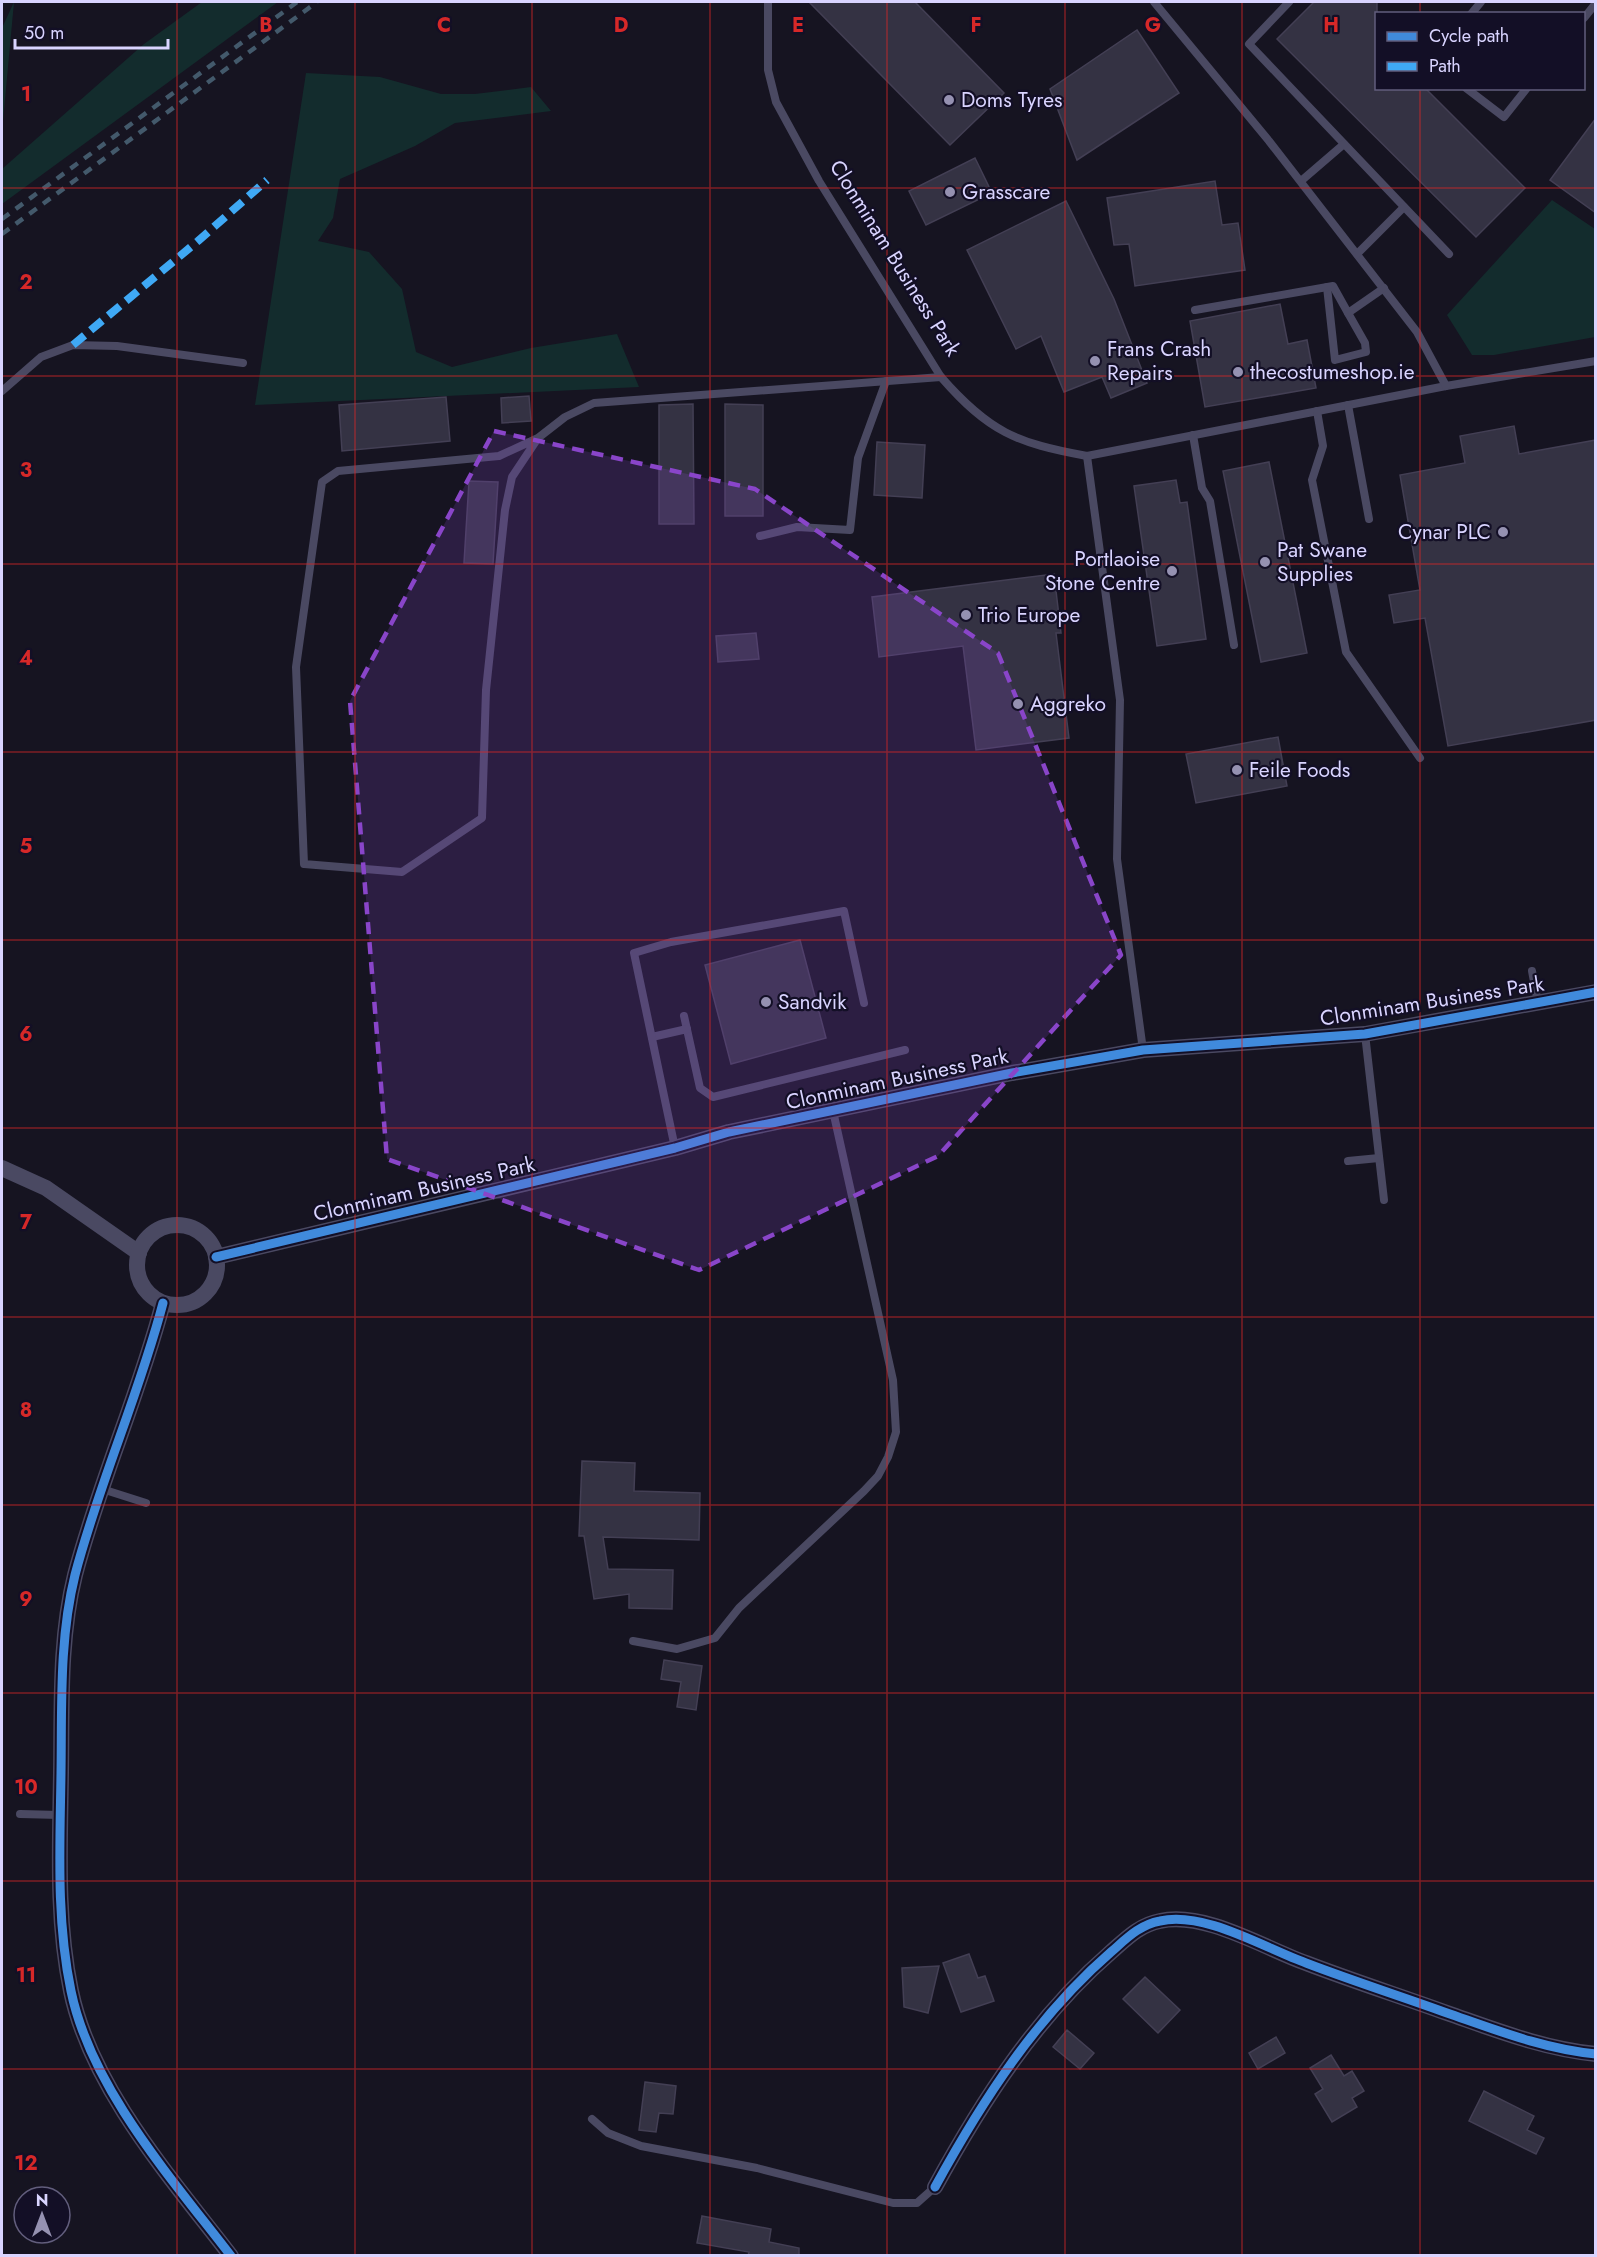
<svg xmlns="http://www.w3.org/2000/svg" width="1597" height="2257" font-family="Jost,sans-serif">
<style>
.green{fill:#132c2d}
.building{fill:#343243;stroke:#433f54;stroke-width:1.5}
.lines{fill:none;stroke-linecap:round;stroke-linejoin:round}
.lane{stroke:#4a4962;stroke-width:8}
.street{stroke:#4a4962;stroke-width:16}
.rail{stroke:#43596b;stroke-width:4.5;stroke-dasharray:9 8;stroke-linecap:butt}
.quiet{stroke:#3fa9f5;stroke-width:8;stroke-dasharray:15 8;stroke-linecap:butt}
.cycleway-casing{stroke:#130f26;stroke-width:13}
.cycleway{stroke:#408adc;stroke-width:9}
.marked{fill:#8945c9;fill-opacity:0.2;stroke:#8945c9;stroke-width:4.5;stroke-dasharray:12 8;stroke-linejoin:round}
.grid{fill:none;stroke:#d62828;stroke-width:1.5;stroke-opacity:0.55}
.poi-dot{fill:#9591b1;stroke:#130f26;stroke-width:2}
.labels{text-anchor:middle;stroke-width:4.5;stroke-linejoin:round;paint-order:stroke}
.poi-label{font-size:21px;fill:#d9d4ff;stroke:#130f26;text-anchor:start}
.street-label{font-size:21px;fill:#d9d4ff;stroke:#130f26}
.grid-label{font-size:20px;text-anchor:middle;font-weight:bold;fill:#d62828;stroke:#130f26;stroke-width:4.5;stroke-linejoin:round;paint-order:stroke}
</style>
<rect width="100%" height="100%" fill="#161421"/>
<!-- green -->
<g class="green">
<polygon points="14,2 2,132 2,28"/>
<polygon points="202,2 278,2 2,204 2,169 144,44"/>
<polygon points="306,73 380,77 441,94 475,94 531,87 551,111 455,123 415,146 340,179 333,218 318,241 369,252 402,289 416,352 452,367 531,348 617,334 639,387 255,405"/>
<polygon points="1552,200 1595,229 1595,337 1494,355 1472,355 1447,315"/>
</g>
<!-- building -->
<g class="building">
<polygon points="809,2 915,2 1004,93 950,145"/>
<polygon points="1314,2 1377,2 1377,88 1425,88 1525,188 1476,237 1277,39"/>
<polygon points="1137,30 1179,93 1077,160 1050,89"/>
<polygon points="1596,118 1596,213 1550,180"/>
<polygon points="975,158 992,193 926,225 909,191"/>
<polygon points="1215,181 1222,225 1238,223 1245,270 1135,286 1129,244 1114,245 1107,198"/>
<polygon points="1066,201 1114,299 1147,383 1111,398 1102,377 1064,392 1041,336 1016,349 967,250"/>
<polygon points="1280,304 1288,344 1307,340 1316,388 1205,407 1190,321"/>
<polygon points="529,396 531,421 502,423 501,398"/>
<polygon points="446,397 450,441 342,451 339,405"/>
<polygon points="693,404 694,524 659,524 659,405"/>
<polygon points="725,404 763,405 763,516 725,516"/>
<polygon points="1514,426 1519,454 1596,440 1596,720 1448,746 1425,618 1394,623 1389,595 1420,590 1400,475 1465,463 1460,436"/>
<polygon points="877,442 925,445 922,498 874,495"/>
<polygon points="1269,462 1307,653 1261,662 1223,471"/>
<polygon points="1176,480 1180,503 1187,502 1206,639 1157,646 1134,486"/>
<polygon points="469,481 498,482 493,564 464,563"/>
<polygon points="1054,574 1061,633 1056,633 1069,738 976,750 963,646 879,657 872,597"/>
<polygon points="756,633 759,659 718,662 716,636"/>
<polygon points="1278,737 1287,786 1196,803 1186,754"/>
<polygon points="800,940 826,1038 731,1064 705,965"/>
<polygon points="582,1461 635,1463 634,1491 700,1493 699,1540 603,1537 608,1569 673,1570 672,1609 629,1608 629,1594 594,1599 584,1536 579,1536"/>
<polygon points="664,1660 702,1666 696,1710 677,1707 681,1682 661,1679"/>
<polygon points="969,1954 978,1978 985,1976 994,2001 961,2012 943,1963"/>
<polygon points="939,1966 928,2013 904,2007 902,1968"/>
<polygon points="1145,1977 1180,2010 1158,2033 1123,1999"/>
<polygon points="1067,2030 1094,2053 1080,2069 1053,2047"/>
<polygon points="1276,2037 1285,2053 1258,2069 1249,2053"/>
<polygon points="1331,2055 1344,2076 1352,2071 1364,2091 1352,2098 1357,2107 1332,2122 1315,2094 1323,2089 1310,2068"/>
<polygon points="645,2082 676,2086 673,2114 659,2113 656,2132 639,2130"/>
<polygon points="1484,2091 1534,2116 1527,2130 1544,2138 1536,2154 1469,2121"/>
<polygon points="702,2216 771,2229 769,2242 799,2248 799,2256 748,2256 749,2252 697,2243"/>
</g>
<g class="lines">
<!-- lane -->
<g class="lane">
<path d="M768,2v68l8,32 43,79 122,196c48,55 75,66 146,79l359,-70 150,-25"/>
<polyline points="1154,2 1269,141 1417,332 1446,386"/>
<polyline points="1289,2 1249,44 1449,254"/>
<polyline points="1471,14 1481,2"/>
<polyline points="1584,18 1596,3"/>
<polyline points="1466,88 1504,117 1527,88"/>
<polyline points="1301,181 1344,144"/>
<polyline points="1357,254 1404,207"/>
<polyline points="1327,287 1335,360 1366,352 1365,343 1348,313"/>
<polyline points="1195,310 1333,286 1348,313 1384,288"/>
<polyline points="2,391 41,357 73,345 117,346 243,363"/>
<polyline points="1348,405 1369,519"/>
<polyline points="1317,411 1323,446 1312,480 1346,652 1420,758"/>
<polyline points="1193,435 1202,488 1210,501 1234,645"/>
<polyline points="538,438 499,456 338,471 322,482 296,667 304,864 402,872 482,818 486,690 505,510 512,477 538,438 565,417 594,403 941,377"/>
<polyline points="1087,456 1120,700 1117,859 1143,1050"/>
<polyline points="760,536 797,527 850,530 858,458 886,381"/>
<polyline points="1532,971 1538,1003"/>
<polyline points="684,1016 700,1088 713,1097 905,1050"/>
<polyline points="1365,1034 1384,1200"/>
<polyline points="652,1037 687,1029"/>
<polyline points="675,1148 634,953 671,942 844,911 864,1003"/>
<polyline points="1348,1161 1379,1158"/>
<polyline points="102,1489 146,1503"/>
<polyline points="633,1641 677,1649 715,1638 739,1608 864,1491 878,1476 888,1457 896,1432 893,1380 833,1111"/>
<polyline points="20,1814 60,1815"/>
<polyline points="592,2119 608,2133 641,2146 757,2168 893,2203 917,2203 935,2187"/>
</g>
<!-- street -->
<g class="street">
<polyline points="2,1168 46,1188 139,1253"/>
<circle cx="177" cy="1265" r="40"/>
<polyline points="216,1257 675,1148 729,1132 1012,1073 1143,1050 1365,1034 1596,992"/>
<path d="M163,1303c-24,92 -64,180 -88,272 -16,64 -13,133 -14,198 -1,73 -5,146 10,218 20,97 101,188 160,265"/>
<path d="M935,2187c47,-86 101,-170 176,-235 15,-13 28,-27 49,-31 45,-10 104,27 146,42 47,18 94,33 141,50 49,17 97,36 149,41"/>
</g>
<!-- rail -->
<g class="rail">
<polyline points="2,219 297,2"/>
<polyline points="2,234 317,2"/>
</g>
<!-- quiet -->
<polyline class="quiet" points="73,345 198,241 267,180"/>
<!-- cycleway casing -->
<g class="cycleway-casing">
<g id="cycleway">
<polyline points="216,1257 675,1148 729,1132 1012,1073 1143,1050 1365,1034 1596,992"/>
<path d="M163,1303c-24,92 -64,180 -88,272 -16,64 -13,133 -14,198 -1,73 -5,146 10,218 20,97 101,188 160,265"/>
<path d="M935,2187c47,-86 101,-170 176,-235 15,-13 28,-27 49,-31 45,-10 104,27 146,42 47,18 94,33 141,50 49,17 97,36 149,41"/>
</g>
</g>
<!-- cycleway -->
<use href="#cycleway" class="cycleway"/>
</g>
<!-- marked area -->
<path class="marked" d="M494,431l261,58 243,164 123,302 -183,201 -239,114 -312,-111 -37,-458z"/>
<!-- grid -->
<path class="grid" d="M177,2v2254M355,2v2254M532,2v2254M710,2v2254M887,2v2254M1065,2v2254M1242,2v2254M1420,2v12M1420,88v2168M2,188h1594M2,376h1594M2,564h1594M2,752h1594M2,940h1594M2,1128h1594M2,1317h1594M2,1505h1594M2,1693h1594M2,1881h1594M2,2069h1594"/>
<!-- markers -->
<g class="poi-dot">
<circle cx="949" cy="100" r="6"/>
<circle cx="950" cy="192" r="6"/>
<circle cx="1095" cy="361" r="6"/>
<circle cx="1238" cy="372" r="6"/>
<circle cx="1503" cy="532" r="6"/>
<circle cx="1265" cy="562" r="6"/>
<circle cx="1172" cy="571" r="6"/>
<circle cx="966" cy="615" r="6"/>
<circle cx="1018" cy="704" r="6"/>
<circle cx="1237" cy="770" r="6"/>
<circle cx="766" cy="1002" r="6"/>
</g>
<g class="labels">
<!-- poi labels -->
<g class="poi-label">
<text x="961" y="107">Doms Tyres</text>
<text x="962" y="199">Grasscare</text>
<text x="1107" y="356">Frans Crash<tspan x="1107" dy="24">Repairs</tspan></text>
<text x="1250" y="379">thecostumeshop.ie</text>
<text x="1491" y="539" text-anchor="end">Cynar PLC</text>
<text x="1277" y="557">Pat Swane<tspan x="1277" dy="24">Supplies</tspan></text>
<text x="1160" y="566" text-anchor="end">Portlaoise<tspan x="1160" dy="24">Stone Centre</tspan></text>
<text x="978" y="622">Trio Europe</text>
<text x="1030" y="711">Aggreko</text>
<text x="1249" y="777">Feile Foods</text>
<text x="778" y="1009">Sandvik</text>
</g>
<!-- street labels -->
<g class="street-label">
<text transform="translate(895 258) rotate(58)" y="7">Clonminam Business Park</text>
<text transform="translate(1432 1001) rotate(-9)" y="7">Clonminam Business Park</text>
<text transform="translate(897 1079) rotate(-12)" y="7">Clonminam Business Park</text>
<text transform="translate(424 1189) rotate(-13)" y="7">Clonminam Business Park</text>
</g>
</g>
<g class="grid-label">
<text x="266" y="32">B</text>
<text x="444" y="32">C</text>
<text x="621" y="32">D</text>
<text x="798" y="32">E</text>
<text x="976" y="32">F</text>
<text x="1153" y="32">G</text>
<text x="1331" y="32">H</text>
<text x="26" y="101">1</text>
<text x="26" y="289">2</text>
<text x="26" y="477">3</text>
<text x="26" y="665">4</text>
<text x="26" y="853">5</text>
<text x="26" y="1041">6</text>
<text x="26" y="1229">7</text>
<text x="26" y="1417">8</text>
<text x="26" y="1606">9</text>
<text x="26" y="1794">10</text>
<text x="26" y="1982">11</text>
<text x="26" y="2170">12</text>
</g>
<!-- border -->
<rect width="1597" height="2257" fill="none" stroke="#d9d4ff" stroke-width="6"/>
<!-- legend -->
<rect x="1375" y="12" width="210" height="78" fill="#130f26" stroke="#625e7d" stroke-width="1.5"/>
<rect x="1387" y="32" width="30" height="9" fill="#408adc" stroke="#625e7d" stroke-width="1.5"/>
<text x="1429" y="42" font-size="18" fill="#d9d4ff">Cycle path</text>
<rect x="1387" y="62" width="30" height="9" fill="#3fa9f5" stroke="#625e7d" stroke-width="1.5"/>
<text x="1429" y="72" font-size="18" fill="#d9d4ff">Path</text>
<!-- north arrow -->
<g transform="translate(42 2215)"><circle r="28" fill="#130f26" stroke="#625e7d" stroke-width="1.5"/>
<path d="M0-4.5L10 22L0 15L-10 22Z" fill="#9591b1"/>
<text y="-9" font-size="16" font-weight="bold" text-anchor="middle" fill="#d9d4ff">N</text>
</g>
<!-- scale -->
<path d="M15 39v9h153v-9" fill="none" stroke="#d9d4ff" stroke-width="3"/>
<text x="24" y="39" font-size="18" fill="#d9d4ff" stroke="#130f26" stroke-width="4.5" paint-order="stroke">50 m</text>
</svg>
